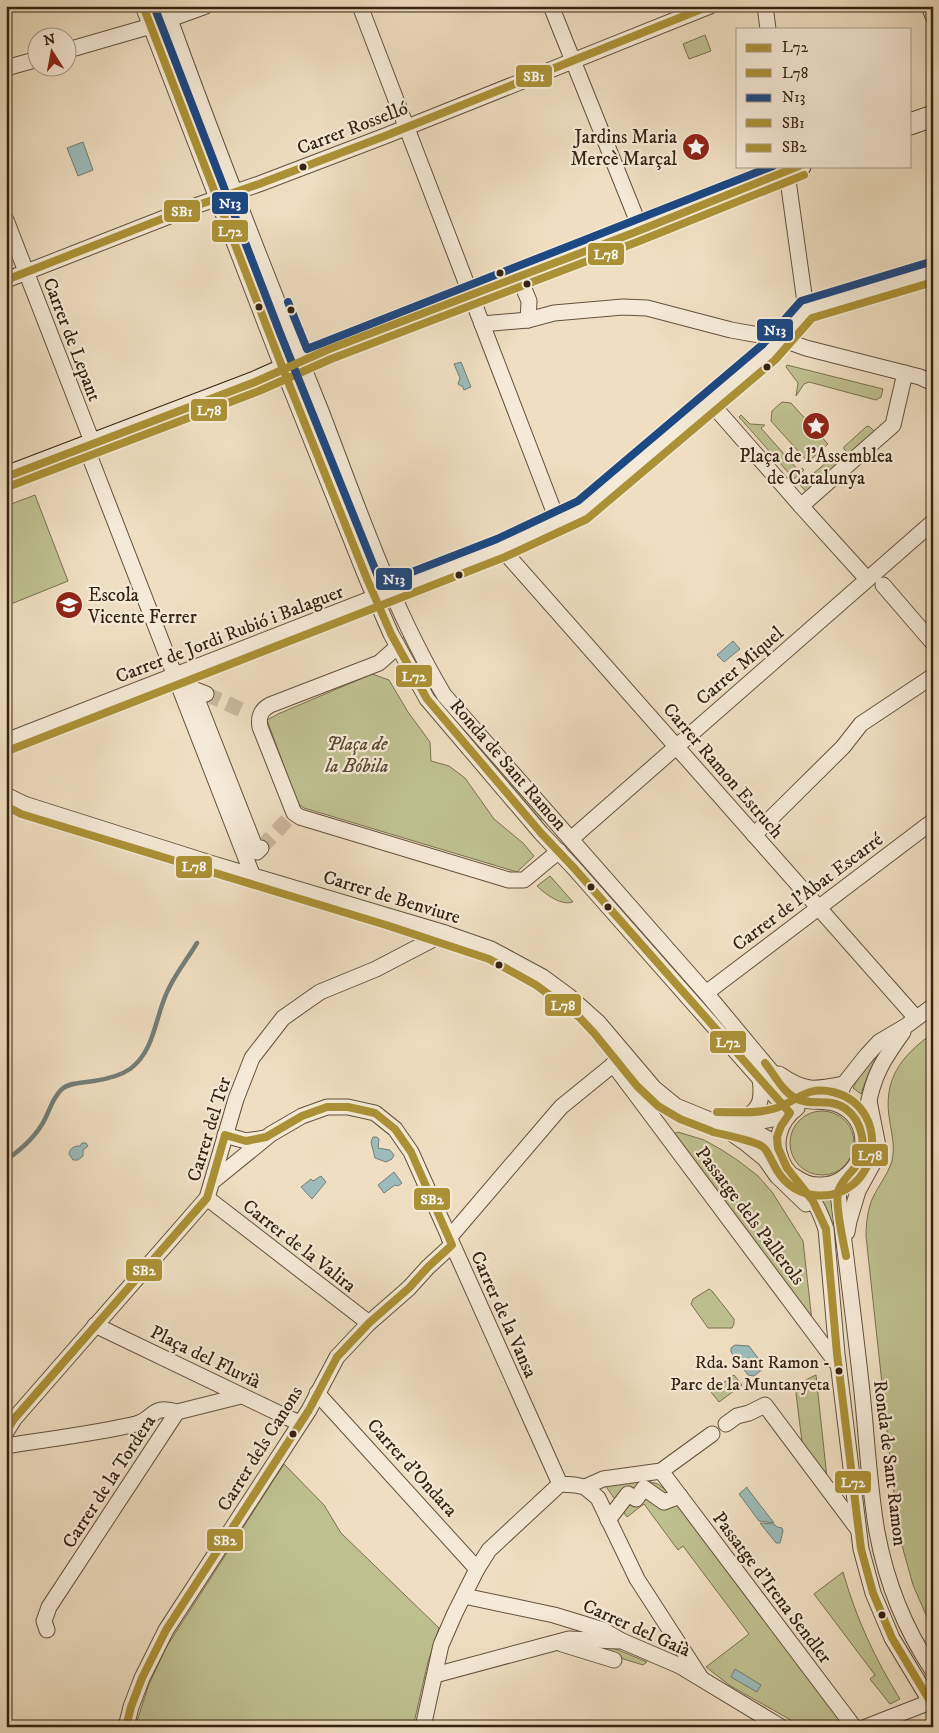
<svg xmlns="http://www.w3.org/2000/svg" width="939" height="1733" font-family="'IM FELL DW Pica',serif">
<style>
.green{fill:#bec090;stroke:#7a7150}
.water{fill:#9cbbba;stroke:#737e76}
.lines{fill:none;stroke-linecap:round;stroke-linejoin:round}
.stream{stroke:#737e76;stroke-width:4.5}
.street-tunnel{stroke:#cab89e;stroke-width:15;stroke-dasharray:15 8;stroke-linecap:butt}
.street-casing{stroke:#64513c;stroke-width:17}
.secondary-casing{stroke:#362210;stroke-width:23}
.street{stroke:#f5ead7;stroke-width:15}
.secondary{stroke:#f5ead7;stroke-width:21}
.bus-1-casing{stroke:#f5ead7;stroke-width:11}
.bus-2-casing{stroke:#f5ead7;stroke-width:11}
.bus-3-casing{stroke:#f5ead7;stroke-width:11}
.bus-4-casing{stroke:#f5ead7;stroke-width:11}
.bus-5-casing{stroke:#f5ead7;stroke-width:11}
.bus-1{stroke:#ab9136;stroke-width:8}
.bus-2{stroke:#ab9136;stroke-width:8}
.bus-3{stroke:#1c4883;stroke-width:8}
.bus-4{stroke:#ab9136;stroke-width:8}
.bus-5{stroke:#ab9136;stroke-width:8}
.bus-dot{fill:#362210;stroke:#f5ead7;stroke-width:2}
.labels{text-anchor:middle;stroke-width:4.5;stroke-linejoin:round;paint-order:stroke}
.bus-label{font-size:18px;fill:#362210;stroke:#f5ead7;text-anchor:end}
.street-label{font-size:19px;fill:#362210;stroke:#f5ead7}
.poi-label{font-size:19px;fill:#362210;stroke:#f5ead7;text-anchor:end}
.park-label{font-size:19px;font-style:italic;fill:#584a30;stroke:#f5ead7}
.line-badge{stroke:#f5ead7;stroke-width:2}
.badge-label{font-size:14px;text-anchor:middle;font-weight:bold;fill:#fff}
</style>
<rect width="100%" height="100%" fill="#efdec1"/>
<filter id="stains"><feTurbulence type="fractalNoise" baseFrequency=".004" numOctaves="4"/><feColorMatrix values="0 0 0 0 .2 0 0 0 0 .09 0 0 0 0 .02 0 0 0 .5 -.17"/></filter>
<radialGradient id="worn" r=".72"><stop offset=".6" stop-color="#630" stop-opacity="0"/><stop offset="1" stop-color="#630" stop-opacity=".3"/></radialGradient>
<!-- green -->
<g class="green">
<polygon points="705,35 711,51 689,59 683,44"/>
<polygon points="787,365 883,389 881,397 876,400 809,382 804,384 796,396 798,383 786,367"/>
<polygon points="782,402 791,403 828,444 808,462 771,421 772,411"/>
<polygon points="741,415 750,424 765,425 761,428 799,471 802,468 804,470 794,479 739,417"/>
<polygon points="317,420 376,569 372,570 313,422"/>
<polygon points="867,426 870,427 875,432 849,455 844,449 844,447"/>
<polygon points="835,455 838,455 843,460 808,494 800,485"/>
<polygon points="35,495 68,581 6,606 6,506"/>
<polygon points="405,637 418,664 437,694 543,818 539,821 433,696 400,639"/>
<polygon points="372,674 389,680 408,712 430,742 431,761 449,766 465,778 494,819 523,843 534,856 517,872 304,808 298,804 267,720 278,714"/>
<polygon points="588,869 671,963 667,966 585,872"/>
<path d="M550,876l23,26c-12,4 -28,-8 -36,-16z"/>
<path d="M933,1033v598l-20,-46 -15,-54 -32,-295c0,-10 1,-21 4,-31 5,-16 17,-28 22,-44 3,-14 0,-25 -2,-38 -8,-43 10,-66 43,-90z"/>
<path d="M884,1046c-11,15 -17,30 -23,48l-8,-6 11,-21z"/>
<circle cx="822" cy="1143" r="32"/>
<polygon points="678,1132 704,1140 722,1150 740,1162 758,1176 772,1192 803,1241 812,1321 673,1134"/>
<polygon points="817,1195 831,1195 837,1245 832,1245"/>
<polygon points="709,1289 712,1291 734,1319 734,1324 732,1328 708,1328 691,1304 693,1299"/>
<polygon points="734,1375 742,1385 719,1402 711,1392"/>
<polygon points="816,1375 827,1478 802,1442 795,1385"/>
<polygon points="284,1464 324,1505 341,1533 439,1628 428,1662 413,1727 135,1727 149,1684 167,1646"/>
<polygon points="641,1479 658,1484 673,1496 665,1499 642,1485 618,1504 605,1485"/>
<polygon points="644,1491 676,1500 846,1727 803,1727 729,1685 706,1667 749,1634 683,1546 678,1550 644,1504 627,1517 620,1507"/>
<path d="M843,1572c13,46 32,87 57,127l-10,5 -20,-25 5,-4 -61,-81z"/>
<polygon points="601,1646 616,1649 647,1662 643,1665 585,1647"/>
</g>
<!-- water -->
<g class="water">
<polygon points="83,142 93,170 78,176 67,148"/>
<polygon points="461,362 471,387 464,390 463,387 458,384 460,378 454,364"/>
<polygon points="733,641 740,649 724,662 717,655"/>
<polygon points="373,1137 377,1137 379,1139 378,1148 390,1150 394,1155 392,1159 386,1162 375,1158 371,1142"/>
<path d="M82,1143h4l2,3 -5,4v6l-5,4h-5l-4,-6c1,-6 5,-8 11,-8z"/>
<polygon points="394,1172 402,1183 398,1186 395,1185 384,1193 378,1185"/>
<polygon points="321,1176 326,1182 312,1199 301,1187 311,1179 313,1181"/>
<polygon points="735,1345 749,1346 764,1366 764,1368 754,1376 748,1375 731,1352 731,1348"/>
<polygon points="747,1487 747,1488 774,1523 759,1521 739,1494"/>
<polygon points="760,1523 774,1524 777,1527 782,1528 783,1531 780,1543 776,1543"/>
<polygon points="735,1669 761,1685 757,1692 731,1677"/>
</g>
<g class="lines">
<!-- stream -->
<path class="stream" d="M6,1160c16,-11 30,-23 39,-41 5,-10 8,-22 17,-30 8,-7 22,-6 32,-8 13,-2 26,-5 36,-12 26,-19 25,-55 39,-81 8,-16 19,-30 28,-45"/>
<!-- street-tunnel -->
<g class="street-tunnel">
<polyline points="206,694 246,712"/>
<polyline points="261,848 288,819"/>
</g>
<!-- street casing -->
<g class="street-casing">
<g id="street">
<polyline points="143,6 283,369 367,579 391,634 427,699 541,833 574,868 790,1113"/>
<path d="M165,6c49,136 102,271 156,405 37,96 70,195 123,284l262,298 84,101c21,15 42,-2 63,21 24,27 1,72 -35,70 -9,0 -17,-4 -24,-9"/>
<polyline points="360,6 558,522"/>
<polyline points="551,6 641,230"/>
<polyline points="765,6 768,29"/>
<polyline points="929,6 933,16"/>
<polyline points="68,50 151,26 206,6"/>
<polyline points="6,68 38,59"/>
<polyline points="786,166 806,309"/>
<polyline points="6,220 93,444"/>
<polyline points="519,277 529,301 528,320"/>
<polyline points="6,280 195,206 259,184 385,136 710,6"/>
<polyline points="482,324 528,320 554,313 623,307 647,308 731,330 781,339 806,348 920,377 933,383"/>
<polyline points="710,402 801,506 867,579"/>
<polyline points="86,447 252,874"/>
<polyline points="801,506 893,425 905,373"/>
<polyline points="501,548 916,1018"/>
<polyline points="883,585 933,643"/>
<path d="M397,647l-18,16 -109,42c-9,5 -12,11 -10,22l34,86 6,4 209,63h15l35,-29"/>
<polyline points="206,694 193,689 257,852 261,848"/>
<polyline points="6,741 501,548 583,510 769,352 806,309 933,272"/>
<polyline points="6,795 24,804 210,863 445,933 491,949 543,977 570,997 598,1022 654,1088 676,1106 715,1122 761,1135 770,1140 780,1156"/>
<polyline points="754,835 843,747 861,724 933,676"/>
<polyline points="571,839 933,522"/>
<polyline points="706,993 933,821"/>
<polyline points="613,1064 838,1365"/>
<path d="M779,1074c26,18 35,16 65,10"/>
<polyline points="836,1103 844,1084 867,1055 879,1042 906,1026 933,1006"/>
<path d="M797,1108c-19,14 -25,38 -12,59 7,10 18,19 26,30 7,10 11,20 15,32l11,125 24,195 12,44 19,45 41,68"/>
<path d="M867,1110c6,-35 16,-50 36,-78"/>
<path d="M739,1121c22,-11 24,-20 21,-43"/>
<polyline points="732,1122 758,1122 787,1116"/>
<polyline points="727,1130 744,1142 765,1159 777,1176 806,1204"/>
<polyline points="225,1135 246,1141 265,1138"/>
<path d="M845,1178l-7,15c8,67 17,133 24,199 5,47 7,94 15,140 9,49 28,97 56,139"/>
<polyline points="212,1182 271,1134 302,1116 327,1107 348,1107 375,1113 395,1129 411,1152 560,1484 575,1485 585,1487 598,1498 637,1579 701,1678"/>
<polyline points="207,1198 369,1323"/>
<polyline points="847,1232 849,1221 858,1191 876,1158 878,1146 869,1101"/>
<polyline points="449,1238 561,1107 620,1059"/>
<polyline points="95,1325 299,1423"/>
<polyline points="317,1393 477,1569"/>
<polyline points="726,1424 737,1416 749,1413 765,1405 857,1528"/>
<polyline points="6,1432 14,1419 207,1198 236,1099 252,1058 283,1018 320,992 376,969 445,933"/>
<path d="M6,1446c43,-7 87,-12 130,-22 19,-5 15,-20 41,-12"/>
<polyline points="661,1471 854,1727"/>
<polyline points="585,1487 603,1479 661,1471 712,1434"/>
<polyline points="608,1520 628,1494 636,1499 644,1488 664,1502 680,1496"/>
<polyline points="464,1596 554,1615 603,1630 622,1641 680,1666 781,1727"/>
<polyline points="47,1630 44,1621 49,1607 177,1412 241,1396"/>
<polyline points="562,1644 614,1660"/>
<polyline points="435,1675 569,1639 618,1641"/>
<polyline points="126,1727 131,1707 142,1678 166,1630 309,1410 337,1357 369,1323 409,1288 428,1267 452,1245"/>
<polyline points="423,1727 441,1645 455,1613 477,1569 489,1550 560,1484"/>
<polyline points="866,1727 930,1702"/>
</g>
</g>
<!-- secondary casing -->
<g class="secondary-casing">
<g id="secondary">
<polyline points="910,124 933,116"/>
<polyline points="6,477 255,382 327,350 633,233 800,166"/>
</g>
</g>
<!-- street -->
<use href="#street" class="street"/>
<!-- secondary -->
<use href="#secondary" class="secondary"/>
<!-- bus-1 casing -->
<g class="bus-1-casing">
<g id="bus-1">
<polyline points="143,6 283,369 367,579 391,634 427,699 541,833 574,868 790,1113 781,1126 777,1137 778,1148 787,1168 813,1201 826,1229 837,1354 861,1549 873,1593 892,1638 933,1706"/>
<path d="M765,1063c9,11 17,28 30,35 16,9 35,-1 51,11 16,12 22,37 11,55 -5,9 -16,16 -19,28 -3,14 5,48 8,64"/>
</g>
</g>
<!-- bus-2 casing -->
<g class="bus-2-casing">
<g id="bus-2">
<polyline points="10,486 259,391 331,359 637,242 804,175"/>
<polyline points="10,750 505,557 587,519 775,360 812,318 933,282"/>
<polyline points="6,806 21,814 386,925 489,959 536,985 579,1017 594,1033 637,1086 658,1106 680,1119 711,1131"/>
<path d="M713,1132c11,3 43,9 50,15 5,4 7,11 10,16 8,17 21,29 40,32 65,9 83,-87 20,-103 -28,-7 -37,11 -60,17 -18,5 -38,3 -56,3"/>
</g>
</g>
<!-- bus-3 casing -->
<g class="bus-3-casing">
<g id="bus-3">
<polyline points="154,6 280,333 381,584 497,539 578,501 762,345 801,301 930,262"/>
<polyline points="288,302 307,349 773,166"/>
</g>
</g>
<!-- bus-4 casing -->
<g class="bus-4-casing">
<g id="bus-4">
<polyline points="6,280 195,206 259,184 385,136 709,6"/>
<polyline points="6,477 255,382 327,350 633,233 799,166"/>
</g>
</g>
<!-- bus-5 casing -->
<g class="bus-5-casing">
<polyline id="bus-5" points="6,1432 14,1419 207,1198 225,1135 246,1141 266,1137 302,1116 327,1107 348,1107 375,1113 395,1129 411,1152 452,1245 428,1267 409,1288 369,1323 337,1357 309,1410 166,1630 142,1678 131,1707 126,1727"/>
</g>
<!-- bus-1 -->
<use href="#bus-1" class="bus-1"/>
<!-- bus-2 -->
<use href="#bus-2" class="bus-2"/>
<!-- bus-3 -->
<use href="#bus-3" class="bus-3"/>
<!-- bus-4 -->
<use href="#bus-4" class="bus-4"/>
<!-- bus-5 -->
<use href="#bus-5" class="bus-5"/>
</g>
<!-- icons -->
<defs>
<g id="sight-disc" transform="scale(1.4375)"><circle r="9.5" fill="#8f2418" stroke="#f5ead7"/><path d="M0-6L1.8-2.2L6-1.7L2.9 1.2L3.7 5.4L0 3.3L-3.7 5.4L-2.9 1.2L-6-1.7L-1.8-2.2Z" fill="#fff"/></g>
<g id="school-disc" transform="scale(1.4375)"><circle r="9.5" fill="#8f2418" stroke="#f5ead7"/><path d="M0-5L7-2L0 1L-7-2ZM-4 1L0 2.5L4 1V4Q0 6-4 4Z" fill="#fff"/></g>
</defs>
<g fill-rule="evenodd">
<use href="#sight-disc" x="696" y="147"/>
<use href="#sight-disc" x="816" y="426"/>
<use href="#school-disc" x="69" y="605"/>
</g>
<!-- markers -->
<g class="bus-dot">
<circle cx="303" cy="167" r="4.5"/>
<circle cx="500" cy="273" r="4.5"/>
<circle cx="527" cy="284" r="4.5"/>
<circle cx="259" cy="307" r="4.5"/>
<circle cx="291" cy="310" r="4.5"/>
<circle cx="767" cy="367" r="4.5"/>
<circle cx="459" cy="575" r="4.5"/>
<circle cx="591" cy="887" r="4.5"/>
<circle cx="608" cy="907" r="4.5"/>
<circle cx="499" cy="965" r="4.5"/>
<circle cx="839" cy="1371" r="4.5"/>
<circle cx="293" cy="1434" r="4.5"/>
<circle cx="882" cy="1615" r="4.5"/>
</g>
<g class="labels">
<!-- bus labels -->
<g class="bus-label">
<text x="830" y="1368">Rda. Sant Ramon -<tspan x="830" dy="22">Parc de la Muntanyeta</tspan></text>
</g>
<!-- street labels -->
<g class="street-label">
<text transform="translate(352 127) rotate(-21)" y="7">Carrer Rosselló</text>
<text transform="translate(73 339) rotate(69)" y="7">Carrer de Lepant</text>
<text transform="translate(229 633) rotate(-21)" y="7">Carrer de Jordi Rubió i Balaguer</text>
<text transform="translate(739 665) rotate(-41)" y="7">Carrer Miquel</text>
<text transform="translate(509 764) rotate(49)" y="7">Ronda de Sant Ramon</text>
<text transform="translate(724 770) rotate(49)" y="7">Carrer Ramon Estruch</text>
<text transform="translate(807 891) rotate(-37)" y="7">Carrer de l'Abat Escarré</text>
<text transform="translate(392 896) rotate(17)" y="7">Carrer de Benviure</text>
<text transform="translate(208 1129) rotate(-73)" y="7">Carrer del Ter</text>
<text transform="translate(751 1215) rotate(53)" y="7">Passatge dels Pallerols</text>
<text transform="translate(300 1245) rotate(38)" y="7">Carrer de la Valira</text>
<text transform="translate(505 1314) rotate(66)" y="7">Carrer de la Vansa</text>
<text transform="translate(206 1356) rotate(26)" y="7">Plaça del Fluvià</text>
<text transform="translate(259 1448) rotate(-58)" y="7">Carrer dels Canons</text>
<text transform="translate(891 1463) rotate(83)" y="7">Ronda de Sant Ramon</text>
<text transform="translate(413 1467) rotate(48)" y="7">Carrer d'Ondara</text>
<text transform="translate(108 1481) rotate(-57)" y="7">Carrer de la Tordera</text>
<text transform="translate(773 1587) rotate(53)" y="7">Passatge d'Irena Sendler</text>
<text transform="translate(637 1627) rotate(24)" y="7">Carrer del Gaià</text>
</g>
<!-- poi labels -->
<g class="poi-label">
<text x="677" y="143">Jardins Maria<tspan x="677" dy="22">Mercè Marçal</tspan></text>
<text x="816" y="462" text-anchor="middle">Plaça de l'Assemblea<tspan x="816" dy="22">de Catalunya</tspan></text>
<text x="88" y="601" text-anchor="start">Escola<tspan x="88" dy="22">Vicente Ferrer</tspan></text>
</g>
<!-- park labels -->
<g class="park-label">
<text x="357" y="750">Plaça de<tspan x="357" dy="22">la Bóbila</tspan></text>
</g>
</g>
<g class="line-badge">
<rect x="515" y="64" width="38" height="24" rx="5" fill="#ab9136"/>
<rect x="211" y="191" width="38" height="24" rx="5" fill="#1c4883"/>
<rect x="163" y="199" width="38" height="24" rx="5" fill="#ab9136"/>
<rect x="211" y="219" width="38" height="24" rx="5" fill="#ab9136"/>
<rect x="587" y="242" width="38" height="24" rx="5" fill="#ab9136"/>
<rect x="756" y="318" width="38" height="24" rx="5" fill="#1c4883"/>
<rect x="190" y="398" width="38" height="24" rx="5" fill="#ab9136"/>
<rect x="375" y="567" width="38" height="24" rx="5" fill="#1c4883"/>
<rect x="395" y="664" width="38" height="24" rx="5" fill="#ab9136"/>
<rect x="175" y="855" width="38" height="24" rx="5" fill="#ab9136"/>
<rect x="544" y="993" width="38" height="24" rx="5" fill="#ab9136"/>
<rect x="709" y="1030" width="38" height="24" rx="5" fill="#ab9136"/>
<rect x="851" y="1143" width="38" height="24" rx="5" fill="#ab9136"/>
<rect x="413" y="1187" width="38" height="24" rx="5" fill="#ab9136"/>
<rect x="125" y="1258" width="38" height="24" rx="5" fill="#ab9136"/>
<rect x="834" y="1470" width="38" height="24" rx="5" fill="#ab9136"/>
<rect x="206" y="1528" width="38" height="24" rx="5" fill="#ab9136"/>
</g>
<g class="badge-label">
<text x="534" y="81">SB1</text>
<text x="230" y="208">N13</text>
<text x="182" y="216">SB1</text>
<text x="230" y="236">L72</text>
<text x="606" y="259">L78</text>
<text x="775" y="335">N13</text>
<text x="209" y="415">L78</text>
<text x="394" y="584">N13</text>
<text x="414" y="681">L72</text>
<text x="194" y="871">L78</text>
<text x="563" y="1010">L78</text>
<text x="728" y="1047">L72</text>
<text x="870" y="1160">L78</text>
<text x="432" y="1204">SB2</text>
<text x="144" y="1275">SB2</text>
<text x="853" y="1487">L72</text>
<text x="225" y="1545">SB2</text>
</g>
<!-- margin -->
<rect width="939" height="1733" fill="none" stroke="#efdec1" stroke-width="25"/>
<rect x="8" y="8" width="924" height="1718" fill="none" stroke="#362210" stroke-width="2.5"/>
<rect x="12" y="12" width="914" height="1708" fill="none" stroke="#362210"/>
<!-- legend -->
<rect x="736" y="28" width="175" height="140" fill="#f5ead7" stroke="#a99a87"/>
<rect x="746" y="44" width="25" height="8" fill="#ab9136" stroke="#a99a87"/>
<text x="782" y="52" font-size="15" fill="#362210">L72</text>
<rect x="746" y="69" width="25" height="8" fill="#ab9136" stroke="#a99a87"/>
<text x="782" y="78" font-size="15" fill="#362210">L78</text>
<rect x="746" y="94" width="25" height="8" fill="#1c4883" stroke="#a99a87"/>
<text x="782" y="102" font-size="15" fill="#362210">N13</text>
<rect x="746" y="119" width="25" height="8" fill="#ab9136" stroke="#a99a87"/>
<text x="782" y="128" font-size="15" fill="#362210">SB1</text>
<rect x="746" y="144" width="25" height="8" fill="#ab9136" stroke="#a99a87"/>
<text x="782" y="152" font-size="15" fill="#362210">SB2</text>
<!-- north arrow -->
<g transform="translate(52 52) rotate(349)"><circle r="24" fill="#f5ead7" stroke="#a99a87"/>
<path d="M0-4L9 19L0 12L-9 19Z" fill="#8f2418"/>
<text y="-8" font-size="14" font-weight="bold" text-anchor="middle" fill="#362210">N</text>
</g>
<rect width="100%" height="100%" filter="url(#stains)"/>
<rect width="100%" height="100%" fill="url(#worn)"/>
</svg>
